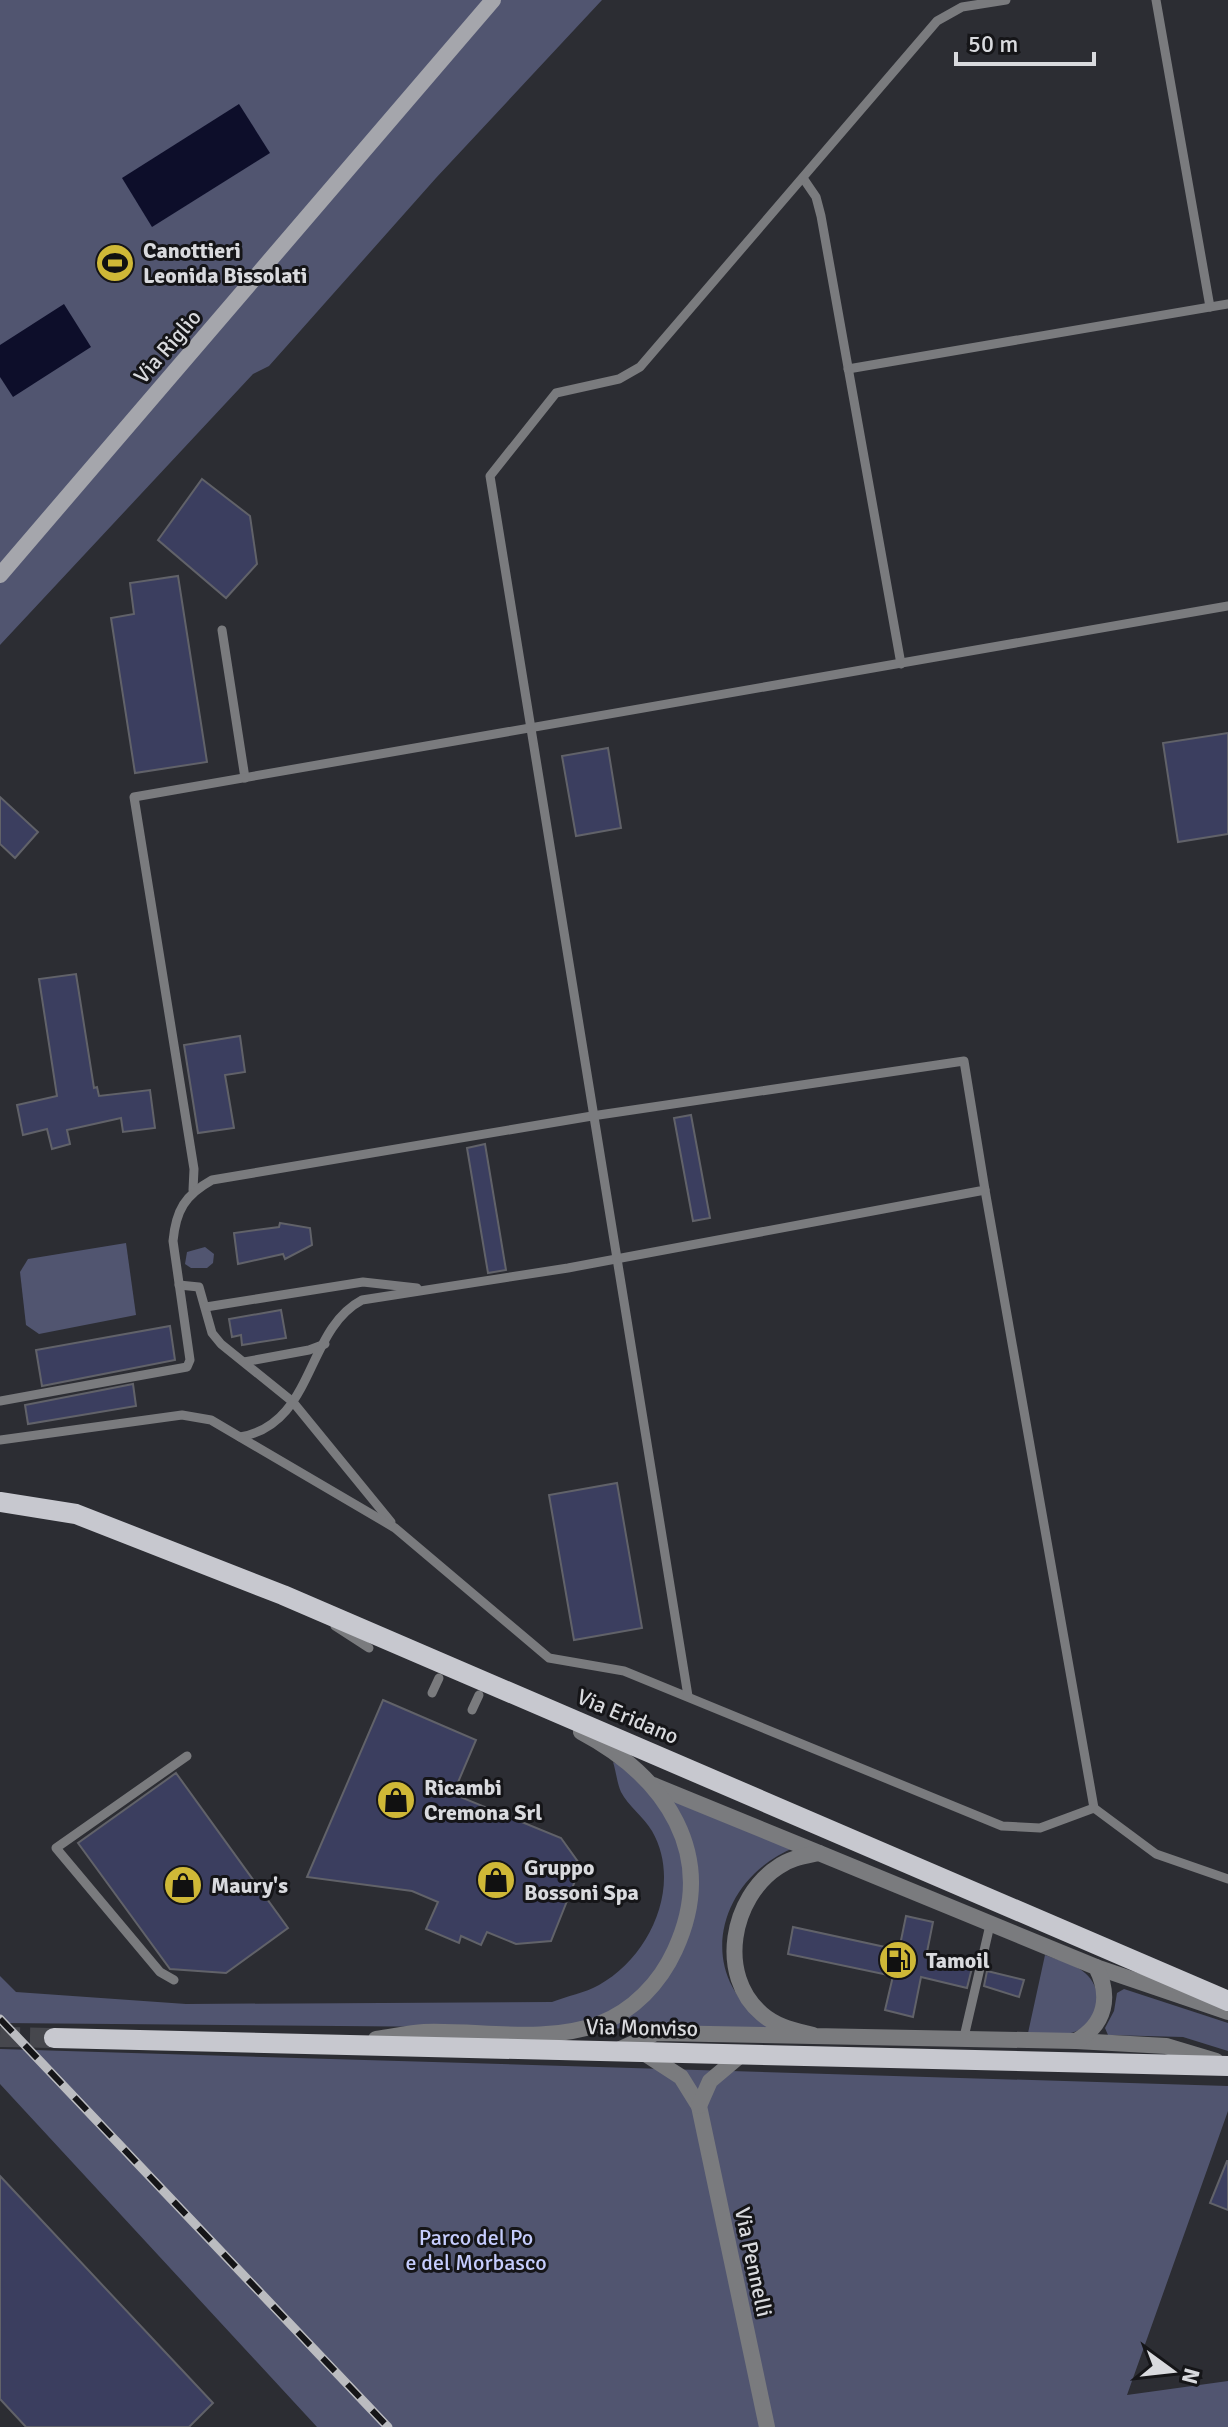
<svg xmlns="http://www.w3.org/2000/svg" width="1228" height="2427" font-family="Signika,sans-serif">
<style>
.green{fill:#515570}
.water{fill:#0d0e2a}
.building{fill:#3b3e5f;stroke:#616269;stroke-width:2}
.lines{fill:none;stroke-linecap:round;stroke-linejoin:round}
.primary-tunnel{stroke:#46474d;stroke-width:20;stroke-dasharray:20 10;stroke-linecap:butt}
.lane{stroke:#7a7b7e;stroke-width:9}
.street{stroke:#7a7b7e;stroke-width:16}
.secondary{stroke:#a5a6ac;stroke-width:16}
.primary{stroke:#c7c8cf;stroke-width:20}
.rail-casing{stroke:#bbbcc0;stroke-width:9}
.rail{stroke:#151518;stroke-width:6;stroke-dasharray:18;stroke-linecap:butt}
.labels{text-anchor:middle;stroke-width:6;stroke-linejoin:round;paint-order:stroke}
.poi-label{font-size:22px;font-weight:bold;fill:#d9dade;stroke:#151518;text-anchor:start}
.street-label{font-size:22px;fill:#d9dade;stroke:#151518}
.park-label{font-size:22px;fill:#c6cdfe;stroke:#151518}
</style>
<rect width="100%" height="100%" fill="#2c2d33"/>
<!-- green -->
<g class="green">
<polygon points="0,0 602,0 436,178 269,366 253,374 0,645"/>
<polygon points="126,1243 136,1315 39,1334 26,1325 20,1272 28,1259"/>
<polygon points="205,1247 214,1254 213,1263 207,1268 191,1268 185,1264 187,1252"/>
<path d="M613,1762l183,85c-84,33 -105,139 -17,183l-779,-7v-47l16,16 170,12 366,-2c15,-6 33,-9 47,-17 51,-28 84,-100 53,-154 -8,-14 -24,-25 -31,-39 -4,-9 -5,-21 -8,-30z"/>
<path d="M1045,1955c13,5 30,9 40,18 23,20 12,57 -19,61 -12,1 -26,-1 -38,-1z"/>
<polygon points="1124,1989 1228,2023 1228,2051 1183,2037 1108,2035 1105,2028 1114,2011 1117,1993"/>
<polygon points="0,2049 1228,2086 1228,2111 1127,2395 1228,2381 1228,2427 317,2427 0,2084"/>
</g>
<!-- water -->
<g class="water">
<polygon points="239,104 270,153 152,227 122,178"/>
<polygon points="64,304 91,347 13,397 0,377 0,345"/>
</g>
<!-- building -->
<g class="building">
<polygon points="202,479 250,516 257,564 226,598 158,540"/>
<polygon points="178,576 207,762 135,773 111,618 134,614 130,583"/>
<polygon points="1228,733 1228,834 1178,842 1163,743"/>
<polygon points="608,748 621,828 576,836 562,756"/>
<polygon points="0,797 38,832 15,858 0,844"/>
<polygon points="76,974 94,1088 97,1087 99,1096 150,1090 155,1128 123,1132 121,1118 67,1130 70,1144 52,1149 47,1129 23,1135 17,1105 57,1096 39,979"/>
<polygon points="240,1036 245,1072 225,1075 234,1128 198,1133 184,1045"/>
<polygon points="691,1115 710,1218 693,1221 674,1118"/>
<polygon points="485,1144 506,1270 488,1273 467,1148"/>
<polygon points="280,1223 310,1228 312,1245 285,1259 283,1254 238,1264 234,1233 279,1227"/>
<polygon points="281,1310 286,1338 242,1345 241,1335 232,1337 229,1319"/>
<polygon points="170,1326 175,1360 42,1386 36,1350"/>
<polygon points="133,1384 136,1406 28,1424 25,1405"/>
<polygon points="617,1483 642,1628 574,1640 549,1495"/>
<polygon points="383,1700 476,1740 453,1794 561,1838 581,1866 551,1941 516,1944 487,1932 481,1945 461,1936 459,1943 426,1929 438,1902 412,1891 307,1877"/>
<polygon points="176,1773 288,1928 226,1973 170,1969 78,1843"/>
<polygon points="906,1916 933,1922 926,1957 972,1968 967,1988 921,1977 913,2017 885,2010 893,1976 788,1954 793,1927 899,1950"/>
<polygon points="987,1971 1024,1980 1019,1997 984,1986"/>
<polygon points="1227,2161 1228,2161 1228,2210 1210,2203"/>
<polygon points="0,2176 213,2403 189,2427 26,2427 0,2399"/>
</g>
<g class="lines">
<!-- primary-tunnel -->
<polyline class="primary-tunnel" points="0,2037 54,2038"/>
<!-- lane -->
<g class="lane">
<polyline points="1156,0 1210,307"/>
<polyline points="803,178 816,197 821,216 901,664"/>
<polyline points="848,369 1228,304"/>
<polyline points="222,630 245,778"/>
<polyline points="193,1190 194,1169 134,797 1228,606"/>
<polyline points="985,1190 1094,1808"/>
<polyline points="179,1285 199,1287 212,1333 221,1344 293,1402 391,1522"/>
<polyline points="206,1307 363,1282 417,1288"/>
<polyline points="244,1362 309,1350 325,1344"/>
<path d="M0,1401l187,-34 3,-7 -17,-119c3,-31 12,-46 39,-61l380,-64 372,-55 21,129 -417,78 -206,32c-57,30 -47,124 -122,137"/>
<polyline points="0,1440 182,1415 211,1420 395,1528 549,1658 624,1671 1002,1826 1040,1828 1094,1808 1156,1854 1228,1879"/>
<polyline points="335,1626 369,1648"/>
<polyline points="432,1693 439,1678"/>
<polyline points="688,1696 490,476 556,393 619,379 640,367 937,21 962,7 1006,0"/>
<polyline points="472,1710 479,1695"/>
<polyline points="174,1980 160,1972 56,1848 187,1756"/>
<polyline points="964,2037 990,1925"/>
</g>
<!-- street -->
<g class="street">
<polyline points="653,1785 819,1853"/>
<polyline points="1096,1967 1228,2012"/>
<path d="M376,2039c16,-2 32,-6 48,-7 57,-2 119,12 175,-8 34,-13 61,-41 76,-74 44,-95 -9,-173 -94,-218"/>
<polyline points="1076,2041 1166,2046 1216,2061"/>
<path d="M618,2050l38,-17 420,8c30,-17 35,-45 20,-74l-277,-114c-14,3 -29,5 -41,14 -46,30 -62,108 -16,147 15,13 32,16 51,21"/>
<polyline points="644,2053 681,2077 699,2106 767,2427"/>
<polyline points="699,2106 710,2081 742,2054"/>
</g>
<!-- secondary -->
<polyline class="secondary" points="0,575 493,0"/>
<!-- primary -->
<g class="primary">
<polyline points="0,1502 76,1514 283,1595 1228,2001"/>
<polyline points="54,2038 1228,2066"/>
</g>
<!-- rail casing -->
<g class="rail-casing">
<polyline id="rail" points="0,2019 388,2427"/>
</g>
<!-- rail -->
<use href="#rail" class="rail"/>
</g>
<!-- icons -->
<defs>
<g id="stadium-disc" transform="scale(2)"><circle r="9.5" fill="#cfb837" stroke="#151518"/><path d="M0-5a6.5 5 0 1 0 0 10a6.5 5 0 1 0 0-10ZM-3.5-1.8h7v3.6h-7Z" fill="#111"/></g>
<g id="shop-disc" transform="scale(2)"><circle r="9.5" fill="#cfb837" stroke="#151518"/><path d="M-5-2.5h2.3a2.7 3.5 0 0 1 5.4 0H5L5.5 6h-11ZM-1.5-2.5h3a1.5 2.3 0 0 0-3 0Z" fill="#111"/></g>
<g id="fuel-disc" transform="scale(2)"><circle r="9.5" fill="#cfb837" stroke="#151518"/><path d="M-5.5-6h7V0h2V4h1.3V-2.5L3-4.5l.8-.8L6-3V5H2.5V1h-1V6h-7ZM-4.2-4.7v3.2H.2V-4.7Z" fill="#111"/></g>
</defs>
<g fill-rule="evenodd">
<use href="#stadium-disc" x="115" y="263"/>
<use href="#shop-disc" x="396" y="1800"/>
<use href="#shop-disc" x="496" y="1880"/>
<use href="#shop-disc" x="183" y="1885"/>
<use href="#fuel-disc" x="898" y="1960"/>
</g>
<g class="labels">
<!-- poi labels -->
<g class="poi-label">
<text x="143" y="258">Canottieri<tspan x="143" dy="25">Leonida Bissolati</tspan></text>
<text x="424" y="1795">Ricambi<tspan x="424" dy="25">Cremona Srl</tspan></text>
<text x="524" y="1875">Gruppo<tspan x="524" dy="25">Bossoni Spa</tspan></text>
<text x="211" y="1893">Maury's</text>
<text x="926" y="1968">Tamoil</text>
</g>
<!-- street labels -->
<g class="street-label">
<text transform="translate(167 346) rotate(-49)" y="8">Via Riglio</text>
<text transform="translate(628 1716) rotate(23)" y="8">Via Eridano</text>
<text transform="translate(642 2027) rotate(1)" y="8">Via Monviso</text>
<text transform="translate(754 2262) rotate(78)" y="8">Via Pennelli</text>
</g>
<!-- park labels -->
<g class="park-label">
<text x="476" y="2245">Parco del Po<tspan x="476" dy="25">e del Morbasco</tspan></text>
</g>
</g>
<!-- north arrow -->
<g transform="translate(1172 2371) rotate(105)" stroke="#151518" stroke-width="6" paint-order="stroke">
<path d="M0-6L14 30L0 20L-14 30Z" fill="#d9dade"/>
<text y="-12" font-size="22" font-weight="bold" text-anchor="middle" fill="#d9dade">N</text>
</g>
<!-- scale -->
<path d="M956 52v12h138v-12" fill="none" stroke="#d9dade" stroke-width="4"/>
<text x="968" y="52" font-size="24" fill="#d9dade" stroke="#151518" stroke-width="6" paint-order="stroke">50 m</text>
</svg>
